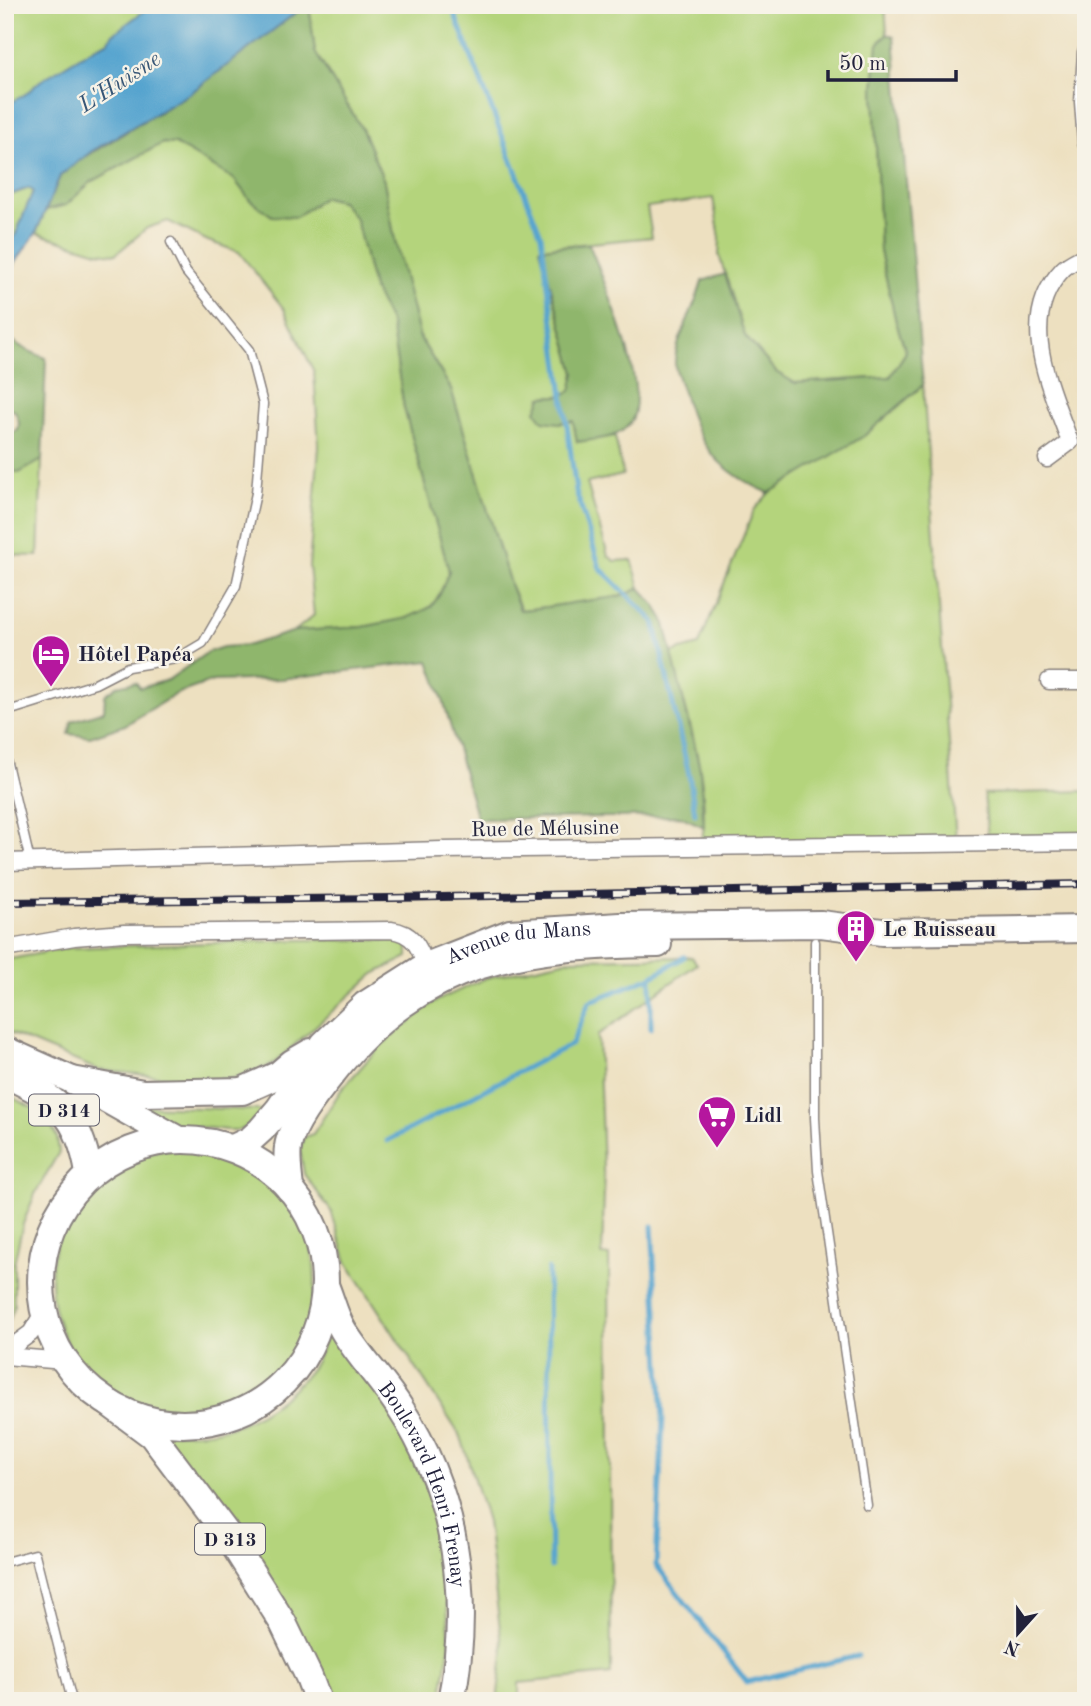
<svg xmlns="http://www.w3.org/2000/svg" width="1091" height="1706" font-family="'Old Standard TT',serif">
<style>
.green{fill:#b4d47c;stroke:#6b7b5c;stroke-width:2}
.forest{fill:#8fb66c;stroke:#586c54;stroke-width:2}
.water{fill:#56a4cf;stroke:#3c6385;stroke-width:2}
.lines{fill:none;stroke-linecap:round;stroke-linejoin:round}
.stream{stroke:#56a4cf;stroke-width:5}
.service-casing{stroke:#88817e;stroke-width:11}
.minor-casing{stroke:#88817e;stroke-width:19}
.primary-casing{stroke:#88817e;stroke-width:30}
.trunk-casing{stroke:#88817e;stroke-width:30}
.service{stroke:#fff;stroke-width:8}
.minor{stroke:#fff;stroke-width:16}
.primary{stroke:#fff;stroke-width:26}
.trunk{stroke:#fff;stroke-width:26}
.rail-casing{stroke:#22223b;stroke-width:8}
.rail{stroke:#f7f3e8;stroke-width:5;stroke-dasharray:16;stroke-linecap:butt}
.labels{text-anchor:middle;stroke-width:5;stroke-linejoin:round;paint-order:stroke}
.shield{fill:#f7f3e8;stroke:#62616f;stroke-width:2}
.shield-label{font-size:19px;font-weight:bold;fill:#22223b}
.poi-label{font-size:21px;font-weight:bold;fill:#22223b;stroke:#f7f3e8;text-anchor:start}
.street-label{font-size:21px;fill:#22223b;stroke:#f7f3e8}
.water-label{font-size:23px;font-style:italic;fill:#375676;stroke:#f7f3e8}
</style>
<rect width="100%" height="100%" fill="#f7f3e8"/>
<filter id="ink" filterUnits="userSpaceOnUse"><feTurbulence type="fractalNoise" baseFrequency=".0143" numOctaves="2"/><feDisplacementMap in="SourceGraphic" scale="14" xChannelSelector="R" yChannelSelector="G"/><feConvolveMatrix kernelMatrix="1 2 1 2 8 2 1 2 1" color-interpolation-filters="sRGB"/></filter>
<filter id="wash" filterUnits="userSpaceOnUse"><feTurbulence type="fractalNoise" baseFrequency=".00686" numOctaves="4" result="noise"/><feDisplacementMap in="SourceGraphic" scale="28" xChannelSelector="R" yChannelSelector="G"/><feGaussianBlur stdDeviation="1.57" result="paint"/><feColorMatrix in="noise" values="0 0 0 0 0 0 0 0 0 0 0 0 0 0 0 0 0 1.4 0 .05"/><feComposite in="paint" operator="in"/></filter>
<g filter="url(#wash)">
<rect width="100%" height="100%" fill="#ede0c0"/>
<!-- green -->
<g class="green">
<polygon points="5,5 227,5 5,145"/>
<polygon points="309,5 885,5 887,34 878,45 874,89 880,251 896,322 906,352 890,377 795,383 776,372 745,336 719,255 720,238 713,198 647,207 652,237 540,248 575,373 572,391 559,396 542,397 559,423 573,420 577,442 615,436 623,475 587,483 608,556 615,561 632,560 640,588 617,599 521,610 510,584 451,389 420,338 395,241 384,181 362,129 315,52"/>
<path d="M163,143l12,1 59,35 16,21 46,17 28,-20 17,4 15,18 17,69 18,36 13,84 45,163c-4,11 -8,24 -17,34 -22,24 -105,24 -137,26l19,-16 -5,-49 10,-119 -5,-75 -30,-63 -45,-57 -31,-11 -40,-20 -21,7 -31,26 -18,-2 -62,-19 10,-23 20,-5 25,-23z"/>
<polygon points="30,188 33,191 15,236 5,251 5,197"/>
<path d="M923,385l33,455 -254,2c9,-63 -16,-128 -31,-189l28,-8 55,-135 15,-17 95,-57z"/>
<polygon points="5,460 7,469 19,473 42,460 38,556 5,555"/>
<polygon points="1086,791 1086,837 988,838 984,794"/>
<polygon points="299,940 391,940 408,944 408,957 374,974 272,1065 231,1079 177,1078 98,1070 5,1031 5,960 68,948"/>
<polygon points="692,957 697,964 598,1035 604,1194 602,1255 609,1256 611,1674 519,1683 519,1701 497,1701 503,1654 487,1522 461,1437 347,1262 331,1211 304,1174 300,1149 304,1137 313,1134 341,1090 379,1047 434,1002 486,978 573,959"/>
<polygon points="5,1093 36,1110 48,1120 57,1137 59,1152 35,1194 23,1224 14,1263 14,1305 10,1319 5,1327"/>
<polygon points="145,1106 257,1110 266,1111 251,1125 240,1130 227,1130 169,1124 141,1111"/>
<circle cx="183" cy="1280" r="132"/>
<path d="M329,1331l59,74 52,110 10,128 -9,58h-118l-161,-269c51,5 86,-4 125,-38 10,-9 23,-21 29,-33 5,-9 7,-20 13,-30z"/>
</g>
<!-- forest -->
<g class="forest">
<path d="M306,5h3l6,47 47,77 22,52 11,60 25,97 31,51 59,195 10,26c25,-2 48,-7 72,-10 23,-3 27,-2 48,-12l15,17 9,15 36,149 4,58 -24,-11 -203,3 -33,-116 -15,-42 -148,18 -68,2 -37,13 -51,31 -35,12 -21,-3 3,-13 32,-10 1,-16 12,-9 19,-4 4,6 28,-8 40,-28 15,-5 26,-2 46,-14 67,-4 45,-9 24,-11 9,-13 9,-23 -45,-163 -13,-84 -18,-36 -17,-69 -15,-18 -17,-4 -28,20 -24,-1 -22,-16 -16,-21 -59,-35 -12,-1 -72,39 -25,23 -20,5 14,-34 14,-12 118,-72z"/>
<path d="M887,34l7,2 29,349 -59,51 -95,57c-49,-21 -71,-46 -85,-98 -3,-9 -9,-22 -9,-32 0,-23 21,-57 27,-82l23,-7 20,62 31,36 19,11 95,-6 16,-25 -10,-30 -16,-71 -6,-162 4,-45z"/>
<path d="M589,244c13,33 64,149 41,179 -12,17 -34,16 -53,19l-4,-21 -14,2 -16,-2 -7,-10 6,-14 17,-1 12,-5 4,-18 -35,-125z"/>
<path d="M5,333c11,13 25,19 41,25l-4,102 -23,13 -12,-4 -2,-32 13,-7 1,-8 -4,-11 -10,-4z"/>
</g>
<!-- water -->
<polygon class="water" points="152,5 306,5 192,92 92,151 60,176 36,233 5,277 5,251 15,236 33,191 29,188 5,197 5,106 27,93 40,81 96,47 107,42 113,34"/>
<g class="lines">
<!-- stream -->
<g class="stream">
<polyline points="451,5 541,235 576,491 600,568 654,621 689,775 695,814"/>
<polyline points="651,1028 651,977 684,957"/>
<polyline points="387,1141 572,1044 589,1002 651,977"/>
<polyline points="652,1226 663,1418 656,1565 747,1682 858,1656"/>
<polyline points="548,1269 551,1567"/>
</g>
</g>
</g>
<g filter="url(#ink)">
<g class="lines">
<!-- service casing -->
<g class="service-casing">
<g id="service">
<polyline points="5,712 95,684 128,667 176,659 203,643 236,586 256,493 263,404 249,350 186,272 171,242"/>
<polyline points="5,755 30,861"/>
<polyline points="815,942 815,1118 818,1171 867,1505"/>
<polyline points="5,1562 35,1554 72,1701"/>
</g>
</g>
<!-- minor casing -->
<g class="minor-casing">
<g id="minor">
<polyline points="1086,52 1083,102 1086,143"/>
<path d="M1047,459l23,-17c-19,-54 -55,-123 -7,-173 6,-6 16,-10 23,-14"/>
<polyline points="1049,681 1086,681"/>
<polyline points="5,862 442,850 1086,842"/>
<path d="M5,949l69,-12 50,-4 267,-3c22,3 28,16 35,36"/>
<polyline points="5,1352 31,1333 43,1313"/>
<polyline points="5,1356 64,1361"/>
</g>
</g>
<!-- primary casing -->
<g class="primary-casing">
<g id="primary">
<polyline points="5,1050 72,1080 177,1139"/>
<path d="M5,1074c53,25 74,40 84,99"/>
<polyline points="72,1080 143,1093 242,1091 278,1075 292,1063 311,1052"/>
<circle cx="183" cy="1282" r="142"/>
<path id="s1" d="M233,1148l17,-8 11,-10 18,-21 45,-65 41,-39 61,-39 84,-33 110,-7 201,-2 61,8 204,-3"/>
<path d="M290,1189c-1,-13 -4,-29 -2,-42 3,-24 32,-58 47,-77 88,-112 189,-124 323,-126"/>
</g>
</g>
<!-- trunk casing -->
<g class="trunk-casing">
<g id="trunk">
<path id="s2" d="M325,1285c6,14 10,32 18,45 16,27 40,51 57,78 56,85 72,193 51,293"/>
<polyline points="109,1403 152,1435 229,1537 283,1623 309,1677 318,1701"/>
</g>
</g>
<!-- service -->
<use href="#service" class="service"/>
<!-- minor -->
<use href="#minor" class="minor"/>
<!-- primary -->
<use href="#primary" class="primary"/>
<!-- trunk -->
<use href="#trunk" class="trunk"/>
<!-- rail casing -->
<g class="rail-casing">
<polyline id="rail" points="5,902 392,898 1086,884"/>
</g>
<!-- rail -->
<use href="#rail" class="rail"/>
</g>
</g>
<!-- icons -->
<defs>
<g id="hotel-pin" transform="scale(2.0125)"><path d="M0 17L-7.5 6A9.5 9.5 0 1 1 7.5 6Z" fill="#b5179e" stroke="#f7f3e8"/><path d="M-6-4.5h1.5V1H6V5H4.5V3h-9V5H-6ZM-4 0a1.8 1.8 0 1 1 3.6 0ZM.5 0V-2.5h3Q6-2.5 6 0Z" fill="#fff"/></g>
<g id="building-pin" transform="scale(2.0125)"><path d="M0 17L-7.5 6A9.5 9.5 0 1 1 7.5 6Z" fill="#b5179e" stroke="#f7f3e8"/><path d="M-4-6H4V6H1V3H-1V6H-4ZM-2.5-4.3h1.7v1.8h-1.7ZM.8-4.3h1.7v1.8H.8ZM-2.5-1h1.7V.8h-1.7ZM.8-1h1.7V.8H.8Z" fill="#fff"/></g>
<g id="supermarket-pin" transform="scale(2.0125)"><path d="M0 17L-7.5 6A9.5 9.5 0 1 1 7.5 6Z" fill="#b5179e" stroke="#f7f3e8"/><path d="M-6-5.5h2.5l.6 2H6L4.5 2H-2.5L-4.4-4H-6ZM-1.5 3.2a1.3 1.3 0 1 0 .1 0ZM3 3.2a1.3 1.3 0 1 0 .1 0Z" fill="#fff"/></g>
</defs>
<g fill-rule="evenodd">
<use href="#hotel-pin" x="51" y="654"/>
<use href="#building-pin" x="856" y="929"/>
<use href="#supermarket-pin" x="717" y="1115"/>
</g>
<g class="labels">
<!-- shield labels -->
<g class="shield">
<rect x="29" y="1094.5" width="70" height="31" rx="5"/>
<rect x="195" y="1523.5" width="70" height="31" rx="5"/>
</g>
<g class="shield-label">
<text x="64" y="1117">D 314</text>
<text x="230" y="1546">D 313</text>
</g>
<!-- poi labels -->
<g class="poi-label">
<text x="78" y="661">Hôtel Papéa</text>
<text x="883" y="936">Le Ruisseau</text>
<text x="744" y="1122">Lidl</text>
</g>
<!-- street labels -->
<g class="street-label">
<text transform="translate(545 828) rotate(-1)" y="7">Rue de Mélusine</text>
<text dy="7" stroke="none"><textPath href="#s1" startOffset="366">Avenue du Mans</textPath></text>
<text dy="7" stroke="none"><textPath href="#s2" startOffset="226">Boulevard Henri Frenay</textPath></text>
</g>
<!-- water labels -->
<g class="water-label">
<text transform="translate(119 81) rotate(-33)" y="8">L'Huisne</text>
</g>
</g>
<!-- margin -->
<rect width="1091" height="1706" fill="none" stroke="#f7f3e8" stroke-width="28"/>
<!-- north arrow -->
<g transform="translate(1018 1633) rotate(201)" stroke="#f7f3e8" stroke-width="5" paint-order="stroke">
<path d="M0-5L12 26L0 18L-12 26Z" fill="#22223b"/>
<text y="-10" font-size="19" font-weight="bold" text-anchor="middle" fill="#22223b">N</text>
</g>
<!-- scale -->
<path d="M828 70v10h128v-10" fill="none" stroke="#22223b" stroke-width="3.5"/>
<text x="839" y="70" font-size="21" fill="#22223b" stroke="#f7f3e8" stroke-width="5" paint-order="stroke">50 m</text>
</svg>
